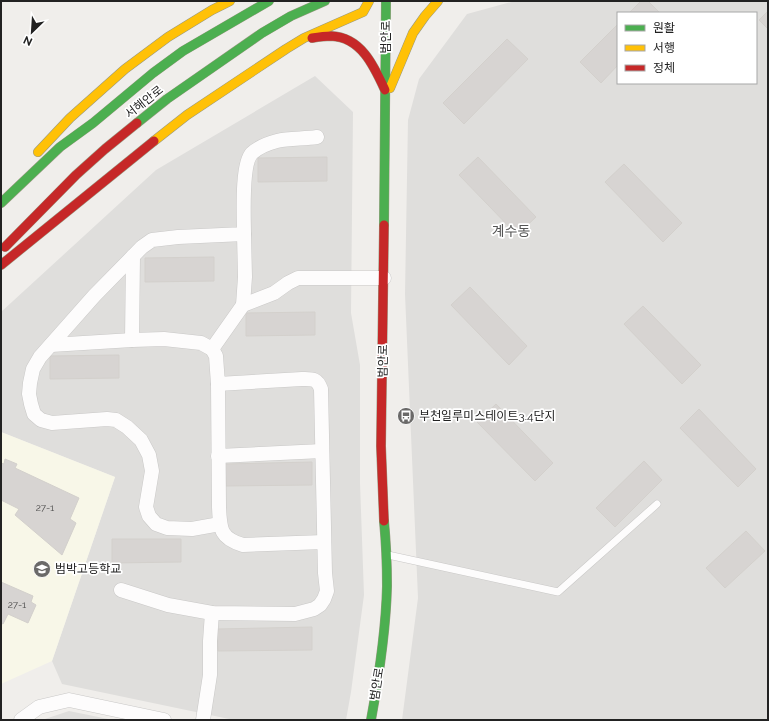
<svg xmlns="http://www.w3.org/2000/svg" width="769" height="721" font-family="Raleway,'Noto Sans KR',sans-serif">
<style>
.residential{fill:#dfdedc;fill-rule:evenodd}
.education{fill:#f8f7e8}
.building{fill:#d7d4d2;stroke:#d3d0cc}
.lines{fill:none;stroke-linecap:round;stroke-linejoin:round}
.lane-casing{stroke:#c9c8c7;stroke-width:8}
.street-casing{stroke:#c9c8c7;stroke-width:15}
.fast-casing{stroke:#999a82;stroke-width:10}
.slow-casing{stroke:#999a82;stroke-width:10}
.jam-casing{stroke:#999a82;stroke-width:10}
.lane{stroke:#fdfcfc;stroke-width:7}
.street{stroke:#fdfcfc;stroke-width:14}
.fast{stroke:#4caf50;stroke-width:9}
.slow{stroke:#ffc107;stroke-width:9}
.jam{stroke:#c62828;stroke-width:9}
.labels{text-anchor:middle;stroke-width:3.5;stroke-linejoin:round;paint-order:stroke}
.number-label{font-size:10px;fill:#4f4e4e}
.street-label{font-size:12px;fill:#222;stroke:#fff}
.poi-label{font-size:12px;fill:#222;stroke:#fff;text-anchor:start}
.quarter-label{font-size:14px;fill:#555;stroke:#fff}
</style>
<rect width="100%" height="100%" fill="#f0eeeb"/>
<!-- residential -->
<g class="residential">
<path d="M515,1h253v719h-366l16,-122 -13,-304 3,-174 11,-41 48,-65zM618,13h138v70h-138z"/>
<polygon points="315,76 353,112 351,313 360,365 360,483 364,595 351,692 346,720 234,720 62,684 52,661 115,477 1,432 1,312 156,170"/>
<polygon points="69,711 113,720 42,720"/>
</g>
<!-- education -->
<polygon class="education" points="1,432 115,477 52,661 1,684"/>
<!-- building -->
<g class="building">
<polygon points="641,1 648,1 660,13 629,13"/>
<polygon points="768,11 768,29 759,20"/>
<polygon points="618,24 618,65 601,83 580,62"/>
<polygon points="507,39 528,59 464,124 443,103"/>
<polygon points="327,157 327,181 258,182 258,158"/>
<polygon points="478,157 536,217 517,235 459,175"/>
<polygon points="624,164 682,223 663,242 605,182"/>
<polygon points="214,257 214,281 145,282 145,258"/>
<polygon points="470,287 527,346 509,365 451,305"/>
<polygon points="643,306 701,365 682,384 624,324"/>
<polygon points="315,312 315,335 246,336 246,313"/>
<polygon points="119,355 119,378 50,379 50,356"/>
<polygon points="496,404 553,463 535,481 477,422"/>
<polygon points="699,409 756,469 738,487 680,428"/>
<polygon points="5,459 17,464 15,468 79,498 70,519 76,523 62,555 15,515 19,509 1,500 1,463 4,464"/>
<polygon points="644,461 662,480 615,527 596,508"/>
<polygon points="312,462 312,485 226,486 225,464"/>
<polygon points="746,531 765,551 725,588 706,568"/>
<polygon points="112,539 181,539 181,562 112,563"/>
<polygon points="1,582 33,596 31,602 36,605 28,623 8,614 3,624 1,623"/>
<polygon points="312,627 312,650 218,651 217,629"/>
</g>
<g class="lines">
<!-- lane casing -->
<g class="lane-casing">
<polyline id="lane" points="388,555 558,592 657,504"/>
</g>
<!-- street casing -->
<g class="street-casing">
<g id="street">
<polyline points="243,305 245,277 244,234"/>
<polyline points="132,340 133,256"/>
<path d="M51,345l81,-5 32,-1 37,4 11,6 4,7 2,28 84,-5c10,0 15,-1 19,10l4,184 2,18 -3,8 -4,6 -6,4 -19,5 -83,-1 -44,-8 -47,-15"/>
<polyline points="212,349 243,305 274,293 288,283 298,278 384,278"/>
<path d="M218,384l1,123c1,22 1,31 24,38l81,-3"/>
<polyline points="218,456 322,451"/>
<path d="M220,524l-28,5 -25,-1 -11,-4 -7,-8 -3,-9 6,-36 -3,-16 -8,-15 -14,-13 -11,-7 -9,-1 -55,4 -11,-3 -7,-6 -3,-10 -2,-10 1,-11 3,-14 7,-12 54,-61 48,-49 10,-7 26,-3 66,-3c0,-16 -3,-70 8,-81 7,-6 17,-10 25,-12 12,-3 27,-2 40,-4"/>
<polyline points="21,720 39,707 69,700 164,720"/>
<polyline points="203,720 210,675 210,641 212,613"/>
</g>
</g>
<!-- fast casing -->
<g class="fast-casing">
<g id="fast">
<polyline points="137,123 167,99 262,33 291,16 325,1"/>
<polyline points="1,203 60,147 93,123 153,73 183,51 269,1"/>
<polyline points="384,225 386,1"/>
<path d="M371,720c8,-44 15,-89 16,-134 0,-22 -1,-44 -3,-65"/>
</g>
</g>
<!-- slow casing -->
<g class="slow-casing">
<g id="slow">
<polyline points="390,88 413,33 425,16 438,1"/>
<polyline points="154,141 187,115 286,49 304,38 363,12 369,1"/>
<polyline points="38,152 70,118 125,69 168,37 212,10 230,1"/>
</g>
</g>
<!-- jam casing -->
<g class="jam-casing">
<g id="jam">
<path d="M312,38c6,-1 12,-2 19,-2 30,1 43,30 54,54"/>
<polyline points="384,225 381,446 384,521"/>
<polyline points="5,247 76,175 105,149 137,123"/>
<polyline points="1,265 154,141"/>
</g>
</g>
<!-- lane -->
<use href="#lane" class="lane"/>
<!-- street -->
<use href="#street" class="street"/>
<!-- fast -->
<use href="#fast" class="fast"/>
<!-- slow -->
<use href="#slow" class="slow"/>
<!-- jam -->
<use href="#jam" class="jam"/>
</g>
<!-- icons -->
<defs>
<g id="bus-disc" transform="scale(0.9)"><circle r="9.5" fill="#6a6968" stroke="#fff"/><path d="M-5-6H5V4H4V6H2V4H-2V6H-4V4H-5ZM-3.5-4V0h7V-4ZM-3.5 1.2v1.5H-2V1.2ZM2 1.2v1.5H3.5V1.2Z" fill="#fff"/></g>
<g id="school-disc" transform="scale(0.9)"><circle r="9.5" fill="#6a6968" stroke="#fff"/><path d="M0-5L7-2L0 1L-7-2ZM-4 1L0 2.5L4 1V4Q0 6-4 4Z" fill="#fff"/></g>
</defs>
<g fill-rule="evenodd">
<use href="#bus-disc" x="406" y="416"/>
<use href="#school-disc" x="42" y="569"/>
</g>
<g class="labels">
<!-- number labels -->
<g class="number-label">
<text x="45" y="511">27-1</text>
<text x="17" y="608">27-1</text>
</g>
<!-- street labels -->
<g class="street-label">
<text transform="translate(386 37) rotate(-90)" y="4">범안로</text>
<text transform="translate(144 102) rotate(-38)" y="4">서해안로</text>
<text transform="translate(383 361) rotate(-89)" y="4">범안로</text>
<text transform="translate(377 684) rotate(-81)" y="4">범안로</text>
</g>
<!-- poi labels -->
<g class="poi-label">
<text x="419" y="420">부천일루미스테이트3.4단지</text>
<text x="55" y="573">범박고등학교</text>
</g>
<!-- quarter labels -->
<g class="quarter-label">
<text x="511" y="236">계수동</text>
</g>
</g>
<!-- border -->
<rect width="769" height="721" fill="none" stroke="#222222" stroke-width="4"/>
<!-- legend -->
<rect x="617" y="12" width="140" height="72" fill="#ffffff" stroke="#a7a7a7"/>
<rect x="625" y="25" width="20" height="6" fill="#4caf50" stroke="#a7a7a7"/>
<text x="653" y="32" font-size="12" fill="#222222">원활</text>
<rect x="625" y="45" width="20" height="6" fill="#ffc107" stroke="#a7a7a7"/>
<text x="653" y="52" font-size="12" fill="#222222">서행</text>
<rect x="625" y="65" width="20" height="6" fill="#c62828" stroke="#a7a7a7"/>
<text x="653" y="72" font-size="12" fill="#222222">정체</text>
<!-- north arrow -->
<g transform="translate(32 32) rotate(205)" stroke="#ffffff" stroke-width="3" paint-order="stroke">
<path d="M0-3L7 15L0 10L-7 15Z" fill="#222222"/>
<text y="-6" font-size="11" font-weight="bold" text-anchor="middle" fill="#222222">N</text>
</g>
</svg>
